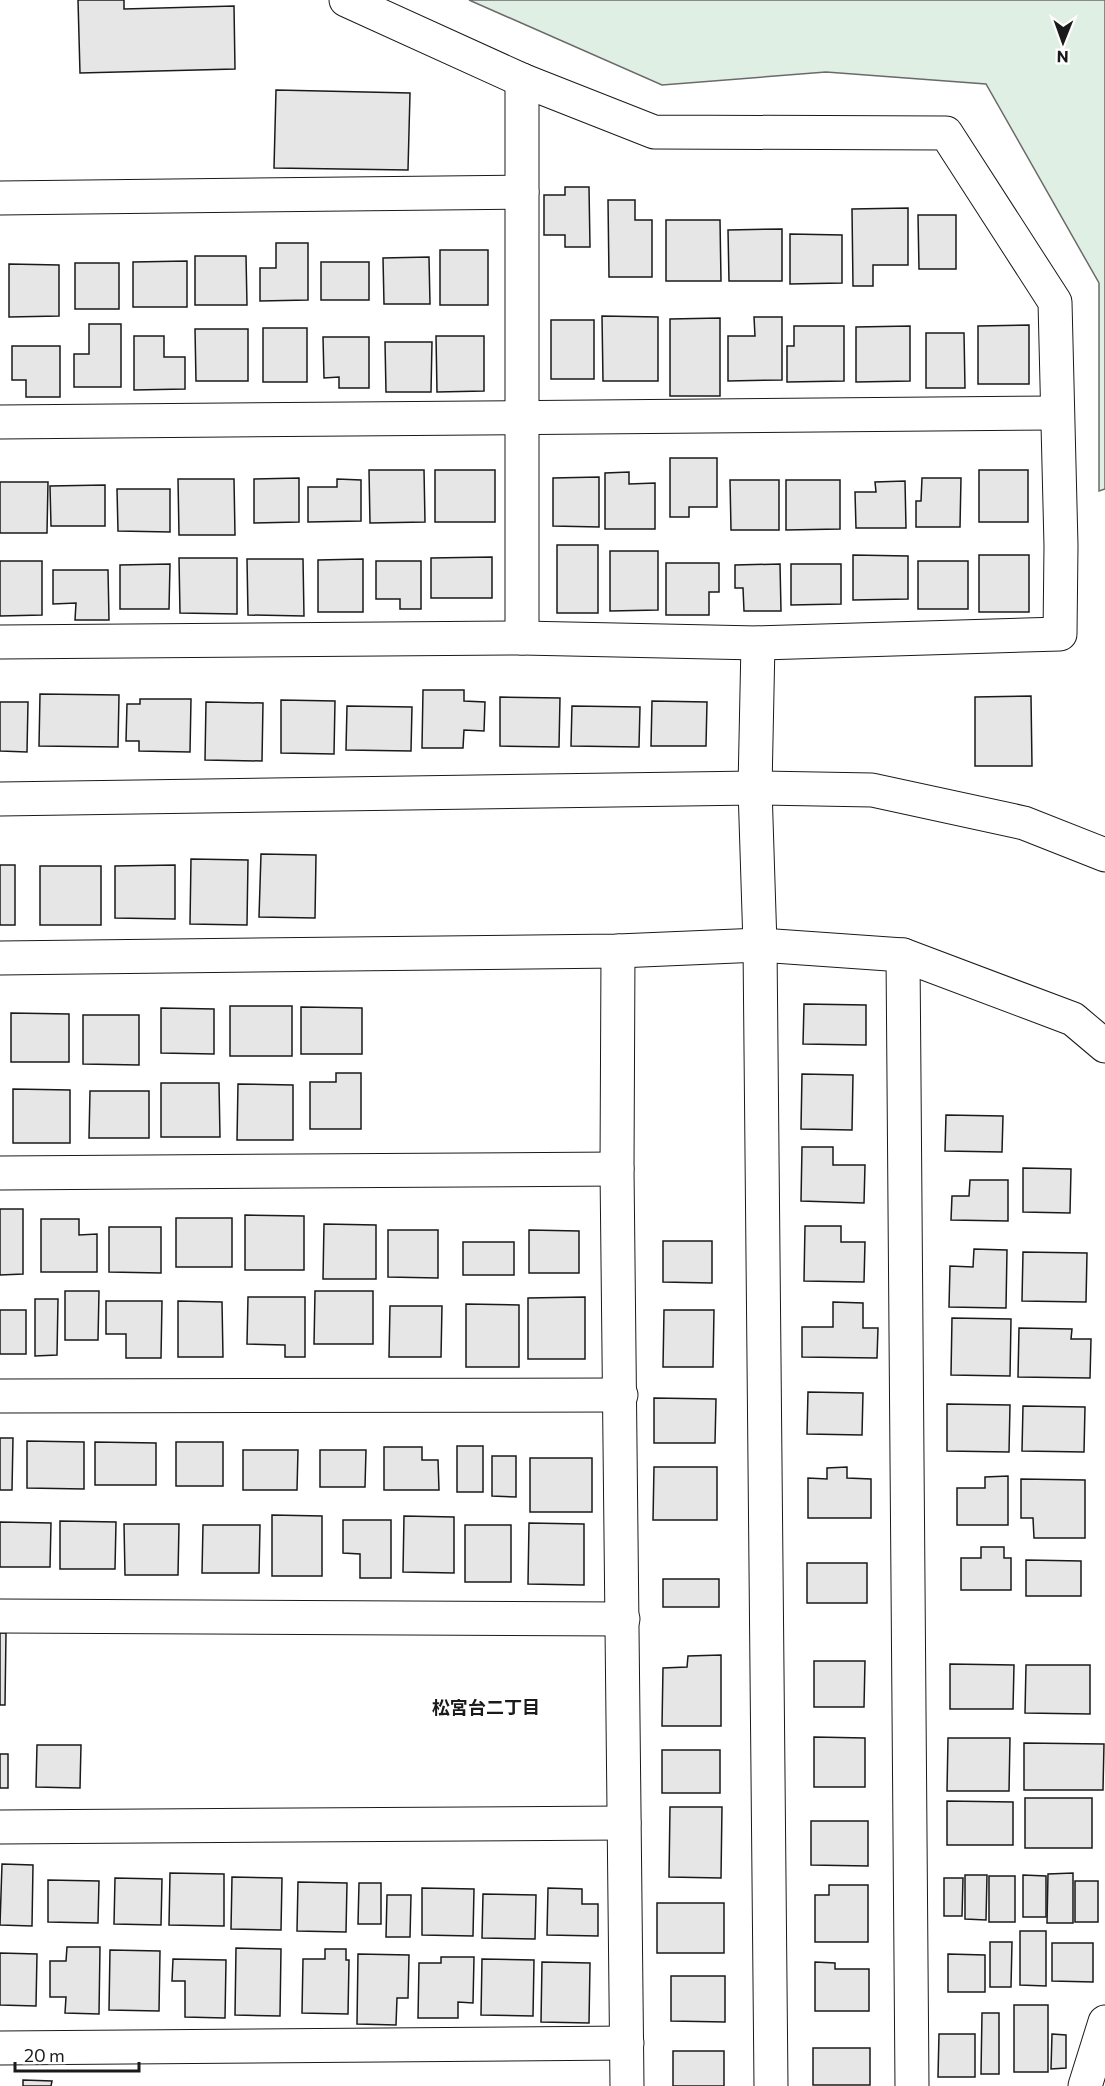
<svg xmlns="http://www.w3.org/2000/svg" width="1105" height="2086" font-family="Commissioner,'Noto Sans JP',sans-serif">
<style>
.green{fill:#e0efe3;stroke:#6a6a6a;stroke-width:1.5}
.building{fill:#e6e6e6;stroke:#1a1a1a;stroke-width:1.5}
.lines{fill:none;stroke-linecap:round;stroke-linejoin:round}
.minor-casing{stroke:#1a1a1a;stroke-width:35}
.minor{stroke:#fff;stroke-width:33}
.labels{text-anchor:middle;stroke-width:4.5;stroke-linejoin:round;paint-order:stroke}
.neighbourhood-label{font-size:18px;font-weight:bold;fill:#1a1a1a;stroke:#fff}
</style>
<rect width="100%" height="100%" fill="#fff"/>
<!-- green -->
<polygon class="green" points="469,0 1105,0 1105,489 1099,491 1099,283 986,84 826,72 662,85"/>
<!-- building -->
<g class="building">
<polygon points="78,0 124,0 124,9 234,6 235,69 80,73"/>
<polygon points="276,90 410,93 408,170 274,168"/>
<polygon points="565,187 589,187 590,247 565,247 565,235 544,235 544,195 565,195"/>
<polygon points="608,200 635,200 635,220 652,220 652,277 609,277"/>
<polygon points="908,208 908,265 873,265 873,286 853,286 852,209"/>
<polygon points="918,215 956,215 956,269 919,269"/>
<polygon points="666,220 720,220 721,281 666,281"/>
<polygon points="782,229 782,281 729,281 728,230"/>
<polygon points="790,234 842,235 842,283 790,284"/>
<polygon points="276,243 308,243 308,300 260,301 260,268 276,268"/>
<rect x="440" y="250" width="48" height="55"/>
<polygon points="195,256 246,256 247,305 195,305"/>
<polygon points="429,257 430,304 384,304 383,258"/>
<polygon points="187,261 187,307 133,307 133,262"/>
<rect x="321" y="262" width="48" height="38"/>
<rect x="75" y="263" width="44" height="46"/>
<polygon points="9,264 59,265 59,316 9,317"/>
<polygon points="602,316 658,317 658,381 603,381"/>
<polygon points="754,317 782,317 782,380 728,381 728,336 755,336"/>
<polygon points="720,318 720,396 670,396 670,319"/>
<rect x="551" y="320" width="43" height="59"/>
<polygon points="89,324 121,324 121,387 74,387 74,354 89,354"/>
<polygon points="1029,325 1029,384 978,384 978,326"/>
<polygon points="794,326 844,326 844,381 787,382 787,346 794,346"/>
<polygon points="910,326 910,381 856,382 856,327"/>
<rect x="263" y="328" width="44" height="54"/>
<polygon points="195,329 248,329 248,381 196,381"/>
<polygon points="926,333 964,333 965,388 926,388"/>
<polygon points="134,336 164,336 164,357 185,357 185,389 134,390"/>
<polygon points="436,336 484,336 484,391 437,392"/>
<polygon points="323,337 369,337 369,388 339,388 339,377 324,378"/>
<polygon points="385,342 432,342 431,392 386,392"/>
<polygon points="12,346 60,346 60,397 26,397 26,380 12,380"/>
<polygon points="670,458 717,458 717,507 689,507 689,517 670,517"/>
<polygon points="369,470 424,470 425,522 370,523"/>
<rect x="435" y="470" width="60" height="52"/>
<rect x="979" y="470" width="49" height="52"/>
<polygon points="629,472 629,484 655,483 655,529 605,529 605,473"/>
<polygon points="599,477 599,527 553,526 553,478"/>
<polygon points="299,478 299,522 254,523 254,479"/>
<polygon points="922,478 961,478 960,527 916,527 916,501 921,501"/>
<polygon points="178,479 234,479 235,535 179,535"/>
<polygon points="337,479 361,480 361,521 308,522 308,487 337,487"/>
<polygon points="730,480 779,480 779,530 731,530"/>
<polygon points="786,480 840,480 840,529 786,530"/>
<polygon points="905,481 906,528 856,528 855,492 876,492 875,482"/>
<polygon points="0,482 48,482 47,533 0,533"/>
<polygon points="105,485 105,526 51,526 50,486"/>
<polygon points="117,489 170,489 170,532 118,531"/>
<rect x="557" y="545" width="41" height="68"/>
<polygon points="610,551 658,551 658,610 610,611"/>
<polygon points="853,555 908,556 908,599 853,600"/>
<rect x="979" y="555" width="50" height="57"/>
<polygon points="492,557 492,598 431,598 431,558"/>
<polygon points="179,558 237,558 237,614 180,613"/>
<polygon points="247,559 303,559 304,616 248,615"/>
<polygon points="363,559 363,612 318,612 318,560"/>
<polygon points="0,561 42,561 42,615 0,616"/>
<polygon points="376,561 421,561 421,609 400,609 400,599 376,599"/>
<rect x="918" y="561" width="50" height="48"/>
<polygon points="666,563 719,563 719,592 709,592 709,615 666,615"/>
<polygon points="170,564 169,609 120,609 120,565"/>
<polygon points="780,564 781,611 744,611 743,588 735,588 735,565"/>
<polygon points="791,564 841,564 841,604 791,605"/>
<polygon points="53,570 108,570 109,620 75,620 76,603 53,604"/>
<polygon points="423,690 464,690 464,701 485,702 484,731 464,730 463,748 422,748"/>
<polygon points="40,694 119,695 118,747 39,746"/>
<polygon points="1031,696 1032,766 975,766 975,697"/>
<polygon points="500,697 560,698 559,747 500,746"/>
<polygon points="140,699 191,699 190,752 139,751 139,741 126,741 127,704 140,704"/>
<polygon points="281,700 335,701 334,754 281,753"/>
<polygon points="652,701 707,702 706,746 651,746"/>
<polygon points="0,702 28,702 27,752 0,751"/>
<polygon points="206,702 263,703 262,761 205,760"/>
<polygon points="347,706 412,707 411,751 346,750"/>
<polygon points="572,706 640,707 639,747 571,746"/>
<polygon points="261,854 316,855 315,918 259,917"/>
<polygon points="191,859 248,860 247,925 190,924"/>
<rect x="0" y="865" width="15" height="60"/>
<polygon points="175,865 175,919 115,918 115,866"/>
<rect x="40" y="866" width="61" height="59"/>
<polygon points="804,1004 866,1005 866,1045 803,1044"/>
<rect x="230" y="1006" width="62" height="50"/>
<polygon points="301,1007 362,1008 362,1054 301,1054"/>
<polygon points="161,1008 214,1009 214,1054 161,1053"/>
<polygon points="11,1013 69,1014 69,1062 11,1062"/>
<polygon points="83,1015 139,1015 139,1065 83,1064"/>
<polygon points="336,1073 361,1073 361,1129 310,1129 310,1082 336,1082"/>
<polygon points="802,1074 853,1075 852,1130 801,1129"/>
<polygon points="161,1083 219,1083 220,1137 161,1137"/>
<polygon points="238,1084 293,1085 293,1140 237,1140"/>
<polygon points="13,1089 70,1090 70,1143 13,1143"/>
<polygon points="90,1091 149,1091 149,1138 89,1138"/>
<polygon points="946,1115 1003,1116 1002,1152 945,1151"/>
<polygon points="802,1147 833,1147 833,1165 865,1165 864,1203 801,1201"/>
<polygon points="1023,1168 1071,1169 1070,1213 1023,1212"/>
<polygon points="970,1180 1008,1180 1008,1221 951,1220 952,1196 969,1196"/>
<polygon points="0,1209 23,1209 23,1274 0,1275"/>
<polygon points="245,1215 304,1216 304,1270 245,1270"/>
<rect x="176" y="1218" width="56" height="49"/>
<polygon points="41,1219 79,1219 79,1235 97,1234 97,1272 41,1272"/>
<polygon points="324,1224 376,1225 376,1279 323,1279"/>
<polygon points="805,1226 841,1226 841,1242 865,1242 864,1282 804,1281"/>
<polygon points="109,1227 161,1227 161,1273 109,1272"/>
<polygon points="388,1230 438,1230 438,1278 388,1277"/>
<polygon points="529,1230 579,1231 579,1273 529,1273"/>
<polygon points="663,1241 712,1241 712,1283 663,1282"/>
<rect x="463" y="1242" width="51" height="33"/>
<polygon points="974,1249 1007,1250 1006,1308 949,1307 950,1266 973,1267"/>
<polygon points="1023,1252 1087,1253 1086,1302 1022,1301"/>
<polygon points="65,1291 99,1291 98,1340 65,1340"/>
<polygon points="315,1291 373,1291 373,1344 314,1344"/>
<polygon points="248,1297 305,1297 305,1357 285,1357 285,1345 247,1344"/>
<polygon points="585,1297 585,1359 528,1359 528,1298"/>
<polygon points="35,1299 58,1299 57,1355 35,1356"/>
<polygon points="106,1301 162,1301 161,1358 126,1358 126,1334 106,1334"/>
<polygon points="178,1301 222,1302 223,1357 178,1357"/>
<polygon points="833,1302 863,1303 863,1328 878,1328 877,1358 802,1357 802,1327 833,1327"/>
<polygon points="466,1304 519,1305 519,1367 466,1367"/>
<polygon points="390,1306 442,1306 441,1357 389,1357"/>
<rect x="0" y="1310" width="26" height="44"/>
<polygon points="664,1310 714,1310 713,1367 663,1367"/>
<polygon points="952,1318 1011,1319 1010,1376 951,1375"/>
<polygon points="1019,1328 1072,1329 1071,1339 1091,1339 1090,1378 1018,1377"/>
<polygon points="808,1392 863,1393 862,1435 807,1434"/>
<polygon points="654,1398 716,1399 715,1443 654,1443"/>
<polygon points="947,1404 1010,1405 1009,1452 947,1451"/>
<polygon points="1023,1406 1085,1407 1084,1452 1022,1451"/>
<polygon points="0,1438 13,1438 12,1490 0,1490"/>
<polygon points="27,1441 84,1442 84,1489 27,1488"/>
<polygon points="95,1442 156,1443 156,1485 95,1485"/>
<rect x="176" y="1442" width="47" height="44"/>
<rect x="457" y="1446" width="26" height="46"/>
<polygon points="384,1447 422,1447 422,1460 438,1460 439,1490 384,1490"/>
<polygon points="243,1450 298,1450 297,1490 243,1490"/>
<polygon points="320,1450 366,1450 365,1487 320,1487"/>
<polygon points="492,1456 516,1456 516,1497 492,1496"/>
<rect x="530" y="1458" width="62" height="54"/>
<polygon points="654,1467 717,1467 717,1520 653,1520"/>
<polygon points="847,1467 847,1478 871,1479 871,1518 808,1518 808,1478 827,1479 827,1468"/>
<polygon points="1008,1476 1008,1525 957,1525 957,1488 985,1488 985,1477"/>
<polygon points="1021,1479 1085,1480 1085,1538 1034,1538 1033,1518 1021,1518"/>
<polygon points="272,1515 322,1516 322,1576 272,1576"/>
<polygon points="404,1516 454,1517 454,1573 403,1572"/>
<polygon points="343,1520 391,1520 391,1578 360,1578 360,1554 343,1553"/>
<polygon points="60,1521 116,1522 115,1569 60,1569"/>
<polygon points="0,1522 51,1523 50,1567 0,1567"/>
<polygon points="529,1523 584,1524 584,1585 528,1584"/>
<polygon points="124,1524 179,1524 178,1575 125,1575"/>
<polygon points="203,1525 260,1525 259,1573 202,1573"/>
<rect x="465" y="1525" width="46" height="57"/>
<polygon points="981,1547 1004,1547 1004,1558 1011,1558 1011,1590 961,1590 961,1558 981,1558"/>
<polygon points="1026,1560 1081,1561 1081,1596 1026,1596"/>
<rect x="807" y="1563" width="60" height="40"/>
<rect x="663" y="1579" width="56" height="28"/>
<polygon points="0,1633 6,1633 5,1705 0,1705"/>
<polygon points="721,1655 721,1726 662,1726 663,1668 687,1667 688,1656"/>
<polygon points="814,1661 865,1661 864,1707 814,1707"/>
<polygon points="950,1664 1014,1665 1013,1709 950,1709"/>
<polygon points="1026,1665 1090,1665 1090,1714 1025,1713"/>
<polygon points="814,1737 865,1738 865,1787 814,1787"/>
<polygon points="948,1738 1010,1738 1009,1791 947,1791"/>
<polygon points="1024,1743 1104,1744 1103,1790 1024,1790"/>
<polygon points="37,1745 81,1745 80,1788 36,1787"/>
<rect x="662" y="1750" width="58" height="43"/>
<rect x="0" y="1754" width="8" height="34"/>
<rect x="1025" y="1798" width="67" height="50"/>
<polygon points="947,1801 1013,1802 1013,1845 947,1845"/>
<polygon points="670,1807 722,1807 721,1878 669,1877"/>
<polygon points="811,1821 868,1821 868,1866 811,1865"/>
<polygon points="2,1864 33,1865 32,1926 0,1925"/>
<polygon points="170,1873 224,1874 224,1926 169,1925"/>
<polygon points="1073,1873 1073,1923 1047,1923 1048,1874"/>
<polygon points="965,1875 987,1875 986,1920 965,1919"/>
<polygon points="1023,1875 1046,1876 1046,1917 1023,1917"/>
<rect x="989" y="1876" width="26" height="46"/>
<polygon points="232,1877 282,1878 281,1930 231,1929"/>
<polygon points="115,1878 162,1879 161,1925 114,1924"/>
<polygon points="944,1878 963,1878 962,1916 944,1916"/>
<polygon points="48,1880 99,1881 98,1923 48,1922"/>
<rect x="1075" y="1881" width="23" height="41"/>
<polygon points="298,1882 347,1883 346,1932 297,1931"/>
<polygon points="359,1883 381,1883 381,1924 358,1924"/>
<polygon points="829,1885 868,1885 868,1942 815,1942 815,1895 829,1895"/>
<polygon points="422,1888 474,1889 473,1936 422,1935"/>
<polygon points="548,1888 582,1889 582,1904 598,1904 598,1936 547,1935"/>
<polygon points="483,1894 536,1895 535,1939 482,1938"/>
<polygon points="387,1895 411,1895 410,1937 386,1937"/>
<rect x="657" y="1903" width="67" height="50"/>
<polygon points="1020,1931 1046,1931 1046,1986 1020,1985"/>
<polygon points="990,1942 1012,1942 1011,1987 990,1987"/>
<polygon points="1052,1943 1093,1943 1093,1982 1052,1981"/>
<polygon points="67,1947 100,1947 99,2014 65,2013 66,1997 50,1997 50,1961 66,1961"/>
<polygon points="236,1948 281,1949 280,2016 235,2015"/>
<polygon points="325,1949 346,1949 346,1960 349,1960 348,2014 302,2013 303,1959 325,1959"/>
<polygon points="110,1950 160,1951 159,2011 109,2010"/>
<polygon points="0,1953 37,1954 36,2006 0,2005"/>
<polygon points="358,1954 409,1955 408,1998 397,1998 396,2025 357,2024"/>
<polygon points="948,1954 985,1955 985,1992 948,1992"/>
<polygon points="441,1957 474,1957 473,2003 458,2002 458,2018 418,2018 419,1963 441,1963"/>
<polygon points="173,1959 226,1960 225,2018 185,2017 185,1981 172,1981"/>
<polygon points="482,1959 534,1960 533,2016 481,2015"/>
<polygon points="542,1962 590,1963 589,2023 541,2022"/>
<polygon points="815,1962 835,1963 835,1969 869,1969 869,2011 815,2011"/>
<polygon points="671,1976 725,1976 725,2022 671,2021"/>
<rect x="1014" y="2005" width="34" height="67"/>
<polygon points="982,2013 999,2013 999,2074 981,2074"/>
<polygon points="939,2034 975,2034 975,2077 938,2077"/>
<polygon points="1052,2034 1066,2035 1066,2068 1051,2069"/>
<rect x="813" y="2048" width="57" height="37"/>
<rect x="673" y="2051" width="51" height="35"/>
<polygon points="23,2080 52,2081 51,2086 23,2086"/>
</g>
<g class="lines">
<!-- minor casing -->
<g class="minor-casing">
<g id="minor">
<polyline points="0,198 522,192"/>
<polyline points="0,422 1057,413"/>
<polyline points="522,638 522,80"/>
<polyline points="0,642 522,638 758,643 1060,634 1061,546 1055,302 946,133 654,132 522,80 346,0"/>
<polyline points="758,643 755,788 760,945 771,2086"/>
<polyline points="0,799 755,788 872,790 1024,823 1105,855"/>
<polyline points="618,951 617,1169 627,2086"/>
<polyline points="903,955 912,2086"/>
<polyline points="0,958 618,951 760,945 903,955 1073,1019 1105,1046"/>
<polyline points="0,1173 617,1169"/>
<polyline points="0,1396 621,1395"/>
<polyline points="0,1616 623,1619"/>
<polyline points="0,1827 624,1823"/>
<polyline points="0,2048 627,2043"/>
<polyline points="1085,2086 1105,2022"/>
</g>
</g>
<!-- minor -->
<use href="#minor" class="minor"/>
</g>
<g class="labels">
<!-- neighbourhood labels -->
<g class="neighbourhood-label">
<text x="486" y="1714">松宮台二丁目</text>
</g>
</g>
<!-- north arrow -->
<g transform="translate(1063 42) rotate(181)" stroke="#ffffff" stroke-width="4.5" paint-order="stroke">
<path d="M0-4.5L10 22L0 15L-10 22Z" fill="#1a1a1a"/>
<text y="-9" font-size="16" font-weight="bold" text-anchor="middle" fill="#1a1a1a">N</text>
</g>
<!-- scale -->
<path d="M15 2062v9h124v-9" fill="none" stroke="#1a1a1a" stroke-width="3"/>
<text x="24" y="2062" font-size="18" fill="#1a1a1a" stroke="#ffffff" stroke-width="4.5" paint-order="stroke">20 m</text>
</svg>
